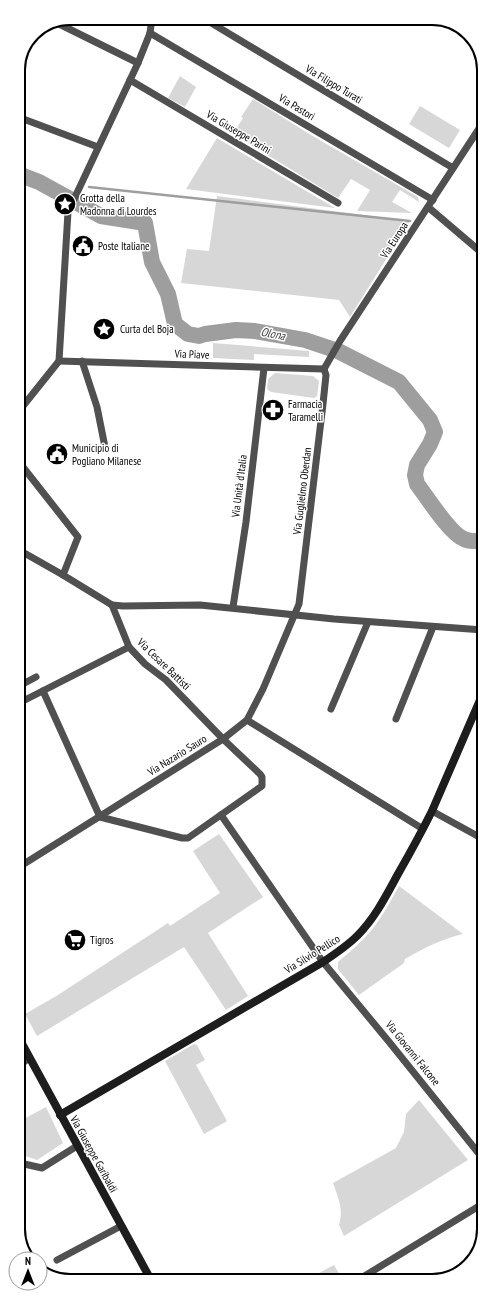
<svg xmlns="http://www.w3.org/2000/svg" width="502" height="1299" font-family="'PT Sans Narrow',sans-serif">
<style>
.green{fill:#d7d7d7}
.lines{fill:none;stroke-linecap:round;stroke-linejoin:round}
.stream{stroke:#9e9e9e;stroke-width:2.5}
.river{stroke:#9e9e9e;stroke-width:16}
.street{stroke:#505050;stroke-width:7}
.secondary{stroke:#1d1d1d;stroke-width:8}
.labels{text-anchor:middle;stroke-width:3;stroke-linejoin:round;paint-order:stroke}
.street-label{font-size:11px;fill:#000;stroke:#fff}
.poi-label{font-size:11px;fill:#000;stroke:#fff;text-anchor:start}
.water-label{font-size:12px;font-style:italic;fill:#3f3f3f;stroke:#fff}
.rim{fill:none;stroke:#000;stroke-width:2}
</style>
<rect width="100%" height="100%" fill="#fff"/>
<!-- green -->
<g class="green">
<polygon points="180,76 196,87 185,107 168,98"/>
<polygon points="253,99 311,135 418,197 419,202 400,190 392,202 412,213 357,211 370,190 351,179 338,198 233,134 243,118 241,117"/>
<polygon points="420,106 460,130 449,148 409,124"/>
<polygon points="217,138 335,208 186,189"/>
<polygon points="217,196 410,221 350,317 339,300 181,283 187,249 209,251"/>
<polygon points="213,343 309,351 309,357 254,354 254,360 213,358"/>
<polygon points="275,373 313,376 319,381 317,396 314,398 271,392 267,389 268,379"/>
<polygon points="219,834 263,897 208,933 248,996 226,1010 184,947 37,1036 25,1014 58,995 168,923 170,926 220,893 193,851"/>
<path d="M399,886l64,48c-21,5 -39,14 -58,25l-1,4 -45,32 -21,-26v-7c13,-11 26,-22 36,-35 10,-13 17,-27 25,-41z"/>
<polygon points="194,1044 197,1045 205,1060 196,1065 227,1121 204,1134 165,1061"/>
<path d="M419,1100l49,60 -124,76 -5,-11c5,-15 -1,-28 -6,-42l63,-35 8,-16 2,-18z"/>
<polygon points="46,1107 63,1143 37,1160 20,1154 20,1121"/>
<polygon points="334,1265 343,1280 306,1280"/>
<polygon points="181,1274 188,1280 169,1280 166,1275"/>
</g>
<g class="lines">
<!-- stream -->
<polyline class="stream" points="89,187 410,221"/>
<!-- river -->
<path class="river" d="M18,174l21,8 62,34 44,7 7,39 16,32 7,30 13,10 11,2 6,-2 31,-4 19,1 50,9 33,11 61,31 31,38 5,12 -5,12 -13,21 -2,10 2,9c10,13 33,50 47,55 6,3 13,2 19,2"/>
<!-- street -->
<g class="street">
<polyline points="203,18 453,168"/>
<polyline points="57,23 138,63"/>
<polyline points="150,33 433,200"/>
<polyline points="130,80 338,203"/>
<polyline points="18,117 98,147"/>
<polyline points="428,207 482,253 482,252"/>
<polyline points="59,361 324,369"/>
<polyline points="82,361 97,407 105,447"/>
<polyline points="324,369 340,341 482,124"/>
<polyline points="19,411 59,361 68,212 138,63 150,33 152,18"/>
<polyline points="19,462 78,537 63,575"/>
<polyline points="19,550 63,575 112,605 129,647 145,664 166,680 223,739 260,774 262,777 262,786 188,838 182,838 100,817 43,691"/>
<polyline points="112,605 123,606 200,605 334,619 483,630"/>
<polyline points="233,607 246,522 264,368"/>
<polyline points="19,686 36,677"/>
<polyline points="19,703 129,647"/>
<polyline points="331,709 368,622"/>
<polyline points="396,719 433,627"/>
<polyline points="247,720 423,829"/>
<polyline points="432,811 483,839"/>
<polyline points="221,815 323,962 390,1043 484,1160"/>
<polyline points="19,867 223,739 247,720 263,689 299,604 323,404 326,375 324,369"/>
<polyline points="20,1065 29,1058"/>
<polyline points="20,1163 42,1168 77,1146"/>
<polyline points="57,1260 121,1226"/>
<polyline points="358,1280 484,1203"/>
</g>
<!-- secondary -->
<g class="secondary">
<polyline points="20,1040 151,1280"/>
<path d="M60,1115l263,-153c12,-8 24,-16 34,-26 18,-18 29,-40 41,-62 12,-21 23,-41 34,-63l51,-118"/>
</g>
</g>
<!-- icons -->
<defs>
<g id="sight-disc" transform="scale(1.15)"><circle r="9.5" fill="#000" stroke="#fff"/><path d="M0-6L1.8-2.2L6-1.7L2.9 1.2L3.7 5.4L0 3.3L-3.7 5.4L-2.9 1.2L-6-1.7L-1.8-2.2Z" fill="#fff"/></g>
<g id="civic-disc" transform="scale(1.15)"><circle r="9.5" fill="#000" stroke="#fff"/><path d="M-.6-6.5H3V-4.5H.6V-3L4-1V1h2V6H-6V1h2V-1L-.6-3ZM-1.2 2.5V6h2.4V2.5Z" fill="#fff"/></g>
<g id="pharmacy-disc" transform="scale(1.15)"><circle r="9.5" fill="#000" stroke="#fff"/><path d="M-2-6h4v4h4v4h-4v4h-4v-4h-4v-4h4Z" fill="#fff"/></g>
<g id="supermarket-disc" transform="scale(1.15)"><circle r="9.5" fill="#000" stroke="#fff"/><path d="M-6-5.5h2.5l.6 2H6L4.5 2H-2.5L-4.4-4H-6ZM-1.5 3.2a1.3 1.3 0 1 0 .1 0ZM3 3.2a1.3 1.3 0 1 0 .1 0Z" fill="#fff"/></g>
</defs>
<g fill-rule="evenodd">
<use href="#sight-disc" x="65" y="204"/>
<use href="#civic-disc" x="83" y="246"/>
<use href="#sight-disc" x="104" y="329"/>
<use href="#pharmacy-disc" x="273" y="410"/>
<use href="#civic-disc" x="57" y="454"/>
<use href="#supermarket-disc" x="75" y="940"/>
</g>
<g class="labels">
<!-- street labels -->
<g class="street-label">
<text transform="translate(334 84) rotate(31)" y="4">Via Filippo Turati</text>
<text transform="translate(297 107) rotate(31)" y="4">Via Pastori</text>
<text transform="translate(239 132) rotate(31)" y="4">Via Giuseppe Parini</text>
<text transform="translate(394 240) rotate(-57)" y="4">Via Europa</text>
<text transform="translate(192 354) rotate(2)" y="4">Via Piave</text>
<text transform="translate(239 486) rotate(-83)" y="4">Via Unità d'Italia</text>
<text transform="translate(302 491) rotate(-83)" y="4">Via Guglielmo Oberdan</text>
<text transform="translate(164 664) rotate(44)" y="4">Via Cesare Battisti</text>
<text transform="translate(177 755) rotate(-32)" y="4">Via Nazario Sauro</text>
<text transform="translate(312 954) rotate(-32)" y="4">Via Silvio Pellico</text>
<text transform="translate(413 1053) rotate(51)" y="4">Via Giovanni Falcone</text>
<text transform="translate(94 1154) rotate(61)" y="4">Via Giuseppe Garibaldi</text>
</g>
<!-- poi labels -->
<g class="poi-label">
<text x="80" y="202">Grotta della<tspan x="80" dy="13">Madonna di Lourdes</tspan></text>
<text x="98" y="250">Poste Italiane</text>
<text x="120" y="333">Curta del Boja</text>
<text x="288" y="408">Farmacia<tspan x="288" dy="13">Taramelli</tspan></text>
<text x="72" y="452">Municipio di<tspan x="72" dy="13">Pogliano Milanese</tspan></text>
<text x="90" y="944">Tigros</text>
</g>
<!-- water labels -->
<g class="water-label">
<text transform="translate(273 334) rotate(11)" y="4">Olona</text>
</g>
</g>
<!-- crop -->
<path d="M0 0H502V1299H0ZM70 25H432A45 45 0 0 1 477 70V1229A45 45 0 0 1 432 1274H70A45 45 0 0 1 25 1229V70A45 45 0 0 1 70 25Z" fill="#fff" fill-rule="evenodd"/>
<path class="rim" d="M70 25H432A45 45 0 0 1 477 70V1229A45 45 0 0 1 432 1274H70A45 45 0 0 1 25 1229V70A45 45 0 0 1 70 25Z"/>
<!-- north arrow -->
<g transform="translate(28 1271)"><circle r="19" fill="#ffffff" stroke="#999999"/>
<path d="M0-3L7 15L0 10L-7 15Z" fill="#000000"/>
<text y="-6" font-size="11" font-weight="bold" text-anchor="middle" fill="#000000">N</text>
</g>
</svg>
